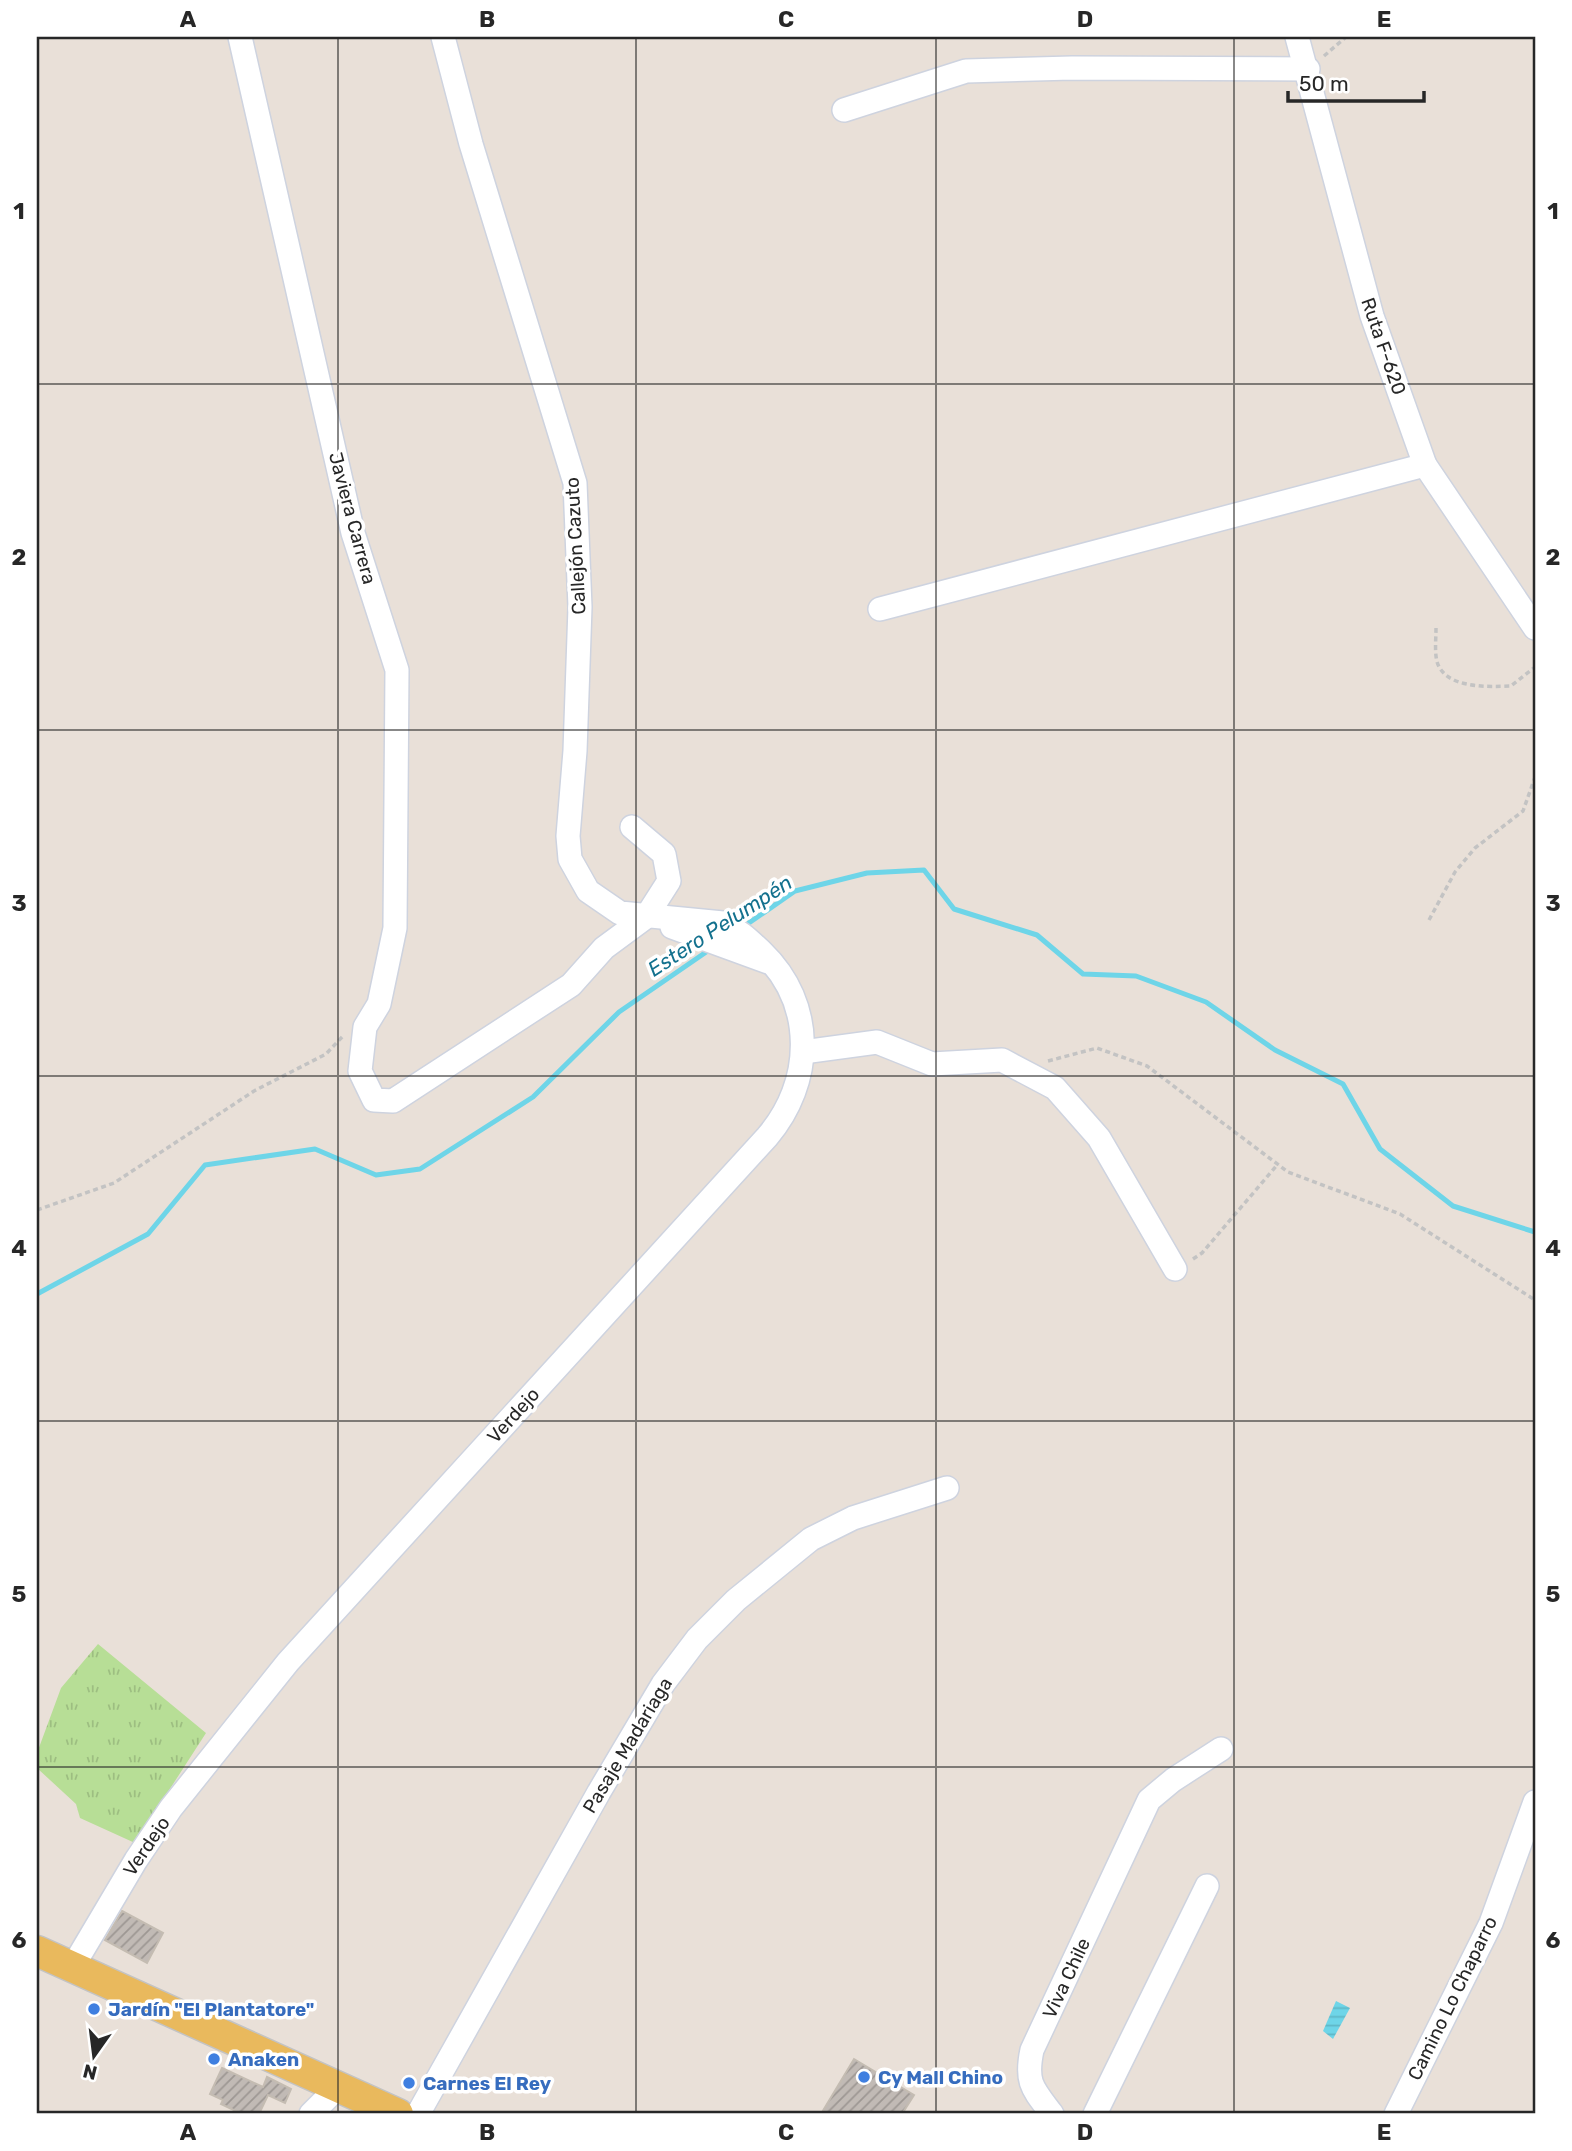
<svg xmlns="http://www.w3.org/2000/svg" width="1572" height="2151" font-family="Rubik,sans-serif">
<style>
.grass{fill:url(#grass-tufts)}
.water{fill:url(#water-rules)}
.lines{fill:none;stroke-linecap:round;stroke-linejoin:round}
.stream{stroke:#6ed5e8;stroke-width:5}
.building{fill:url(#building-hatch);stroke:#c4bcb2;stroke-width:2}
.minor-casing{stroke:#ced3df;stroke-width:26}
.major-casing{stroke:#c3c3c3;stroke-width:33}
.path{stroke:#c3c3c3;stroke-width:3.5;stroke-dasharray:5 3.5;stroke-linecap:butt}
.minor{stroke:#fff;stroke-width:23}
.major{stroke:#e9b95d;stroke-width:30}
.grid{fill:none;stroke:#272727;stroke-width:2;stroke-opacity:0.55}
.shop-dot{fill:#3f7fe0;stroke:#fff;stroke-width:2.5}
.labels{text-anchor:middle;stroke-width:7;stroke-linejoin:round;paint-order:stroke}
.street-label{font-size:19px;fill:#272727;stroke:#fff}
.shop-label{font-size:19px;font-weight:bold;fill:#366cbe;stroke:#fff;text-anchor:start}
.water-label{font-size:21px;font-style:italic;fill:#13718e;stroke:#fff}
.neatline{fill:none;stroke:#272727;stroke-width:2.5}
.grid-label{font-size:23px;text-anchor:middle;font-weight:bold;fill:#272727}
</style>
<defs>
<pattern id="grass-tufts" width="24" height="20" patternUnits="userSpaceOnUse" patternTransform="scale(1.75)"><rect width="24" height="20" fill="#b7de96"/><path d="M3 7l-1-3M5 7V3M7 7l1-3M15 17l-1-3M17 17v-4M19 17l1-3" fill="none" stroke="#9dbe81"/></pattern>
<pattern id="water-rules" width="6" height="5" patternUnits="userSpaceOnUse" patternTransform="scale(1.75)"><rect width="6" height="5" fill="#6ed5e8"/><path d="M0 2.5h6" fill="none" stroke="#5fb7c7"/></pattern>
<pattern id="building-hatch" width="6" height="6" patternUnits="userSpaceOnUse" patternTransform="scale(1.75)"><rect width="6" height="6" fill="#c1bab5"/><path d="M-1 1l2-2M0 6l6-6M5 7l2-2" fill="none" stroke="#9d9793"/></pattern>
</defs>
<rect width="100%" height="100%" fill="#e9e0d8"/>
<!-- grass -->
<polygon class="grass" points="98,1644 206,1733 135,1843 80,1818 76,1804 37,1768 37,1753 61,1688"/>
<!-- water -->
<polygon class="water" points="1336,2001 1350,2008 1333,2039 1323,2031"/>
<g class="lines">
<!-- stream -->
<g class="stream">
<polyline points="743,927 795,891 867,873 924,870 954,909 1037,935 1083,974 1136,976 1206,1002 1275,1050 1343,1084 1380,1149 1453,1206 1535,1232"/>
<polyline points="37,1294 148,1234 205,1165 315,1149 376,1175 420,1169 533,1097 619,1012 712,948"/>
</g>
</g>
<!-- building -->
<g class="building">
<polygon points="122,1911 163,1933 147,1963 105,1940"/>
<polygon points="854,2059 914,2095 902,2114 821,2114"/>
<polygon points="222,2068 263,2087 267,2077 291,2089 285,2103 268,2095 259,2114 242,2114 221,2104 223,2100 210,2094"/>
</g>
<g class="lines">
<!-- minor casing -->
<g class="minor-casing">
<g id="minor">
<polyline points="240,37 353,533 397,670 395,928 379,1004 365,1027 360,1071 374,1100 393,1101 571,985 604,948 646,917 669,881 664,854 632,827"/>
<polyline points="1297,37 1372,316 1425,465 1535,628"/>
<polyline points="844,110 966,71 1072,68 1308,69"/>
<polyline points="880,609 1425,465"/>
<polyline points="672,927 768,962"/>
<polyline points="803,1052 877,1042 932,1064 1002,1060 1055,1088 1099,1138 1175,1269"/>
<path d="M72,1968l64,-108 35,-52 117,-146 479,-525c47,-55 49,-133 -5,-185 -13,-12 -23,-22 -39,-29l-103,-10 -32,-22 -18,-32 -2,-23 7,-85 5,-144 -5,-124 -104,-339 -28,-107"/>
<polyline points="311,2114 339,2086"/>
<polyline points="418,2114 599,1792 663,1684 697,1639 736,1600 811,1539 853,1518 947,1488"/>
<path d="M1052,2114c-19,-25 -27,-31 -20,-64l117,-250 24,-20 48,-31"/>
<polyline points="1095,2114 1207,1886"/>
<polyline points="1396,2114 1491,1923 1535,1802"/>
</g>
</g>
<!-- major casing -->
<g class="major-casing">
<polyline id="major" points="37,1951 398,2114"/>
</g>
<!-- path -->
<g class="path">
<polyline points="1324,56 1346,37"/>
<path d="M1436,628c0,9 -1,19 0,28 3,33 50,31 75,30l24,-19"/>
<polyline points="1429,920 1455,872 1475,848 1523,811 1535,777"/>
<polyline points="1048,1061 1097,1048 1147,1066 1288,1172 1400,1214 1535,1300"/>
<polyline points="37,1210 114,1183 254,1091 326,1054 343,1036"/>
<polyline points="1193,1259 1202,1253 1278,1164"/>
</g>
<!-- minor -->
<use href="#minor" class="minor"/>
<!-- major -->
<use href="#major" class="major"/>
</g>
<!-- grid -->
<path class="grid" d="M338,37v2077M636,37v2077M936,37v2077M1234,37v2077M37,384h1498M37,730h1498M37,1076h1498M37,1421h1498M37,1767h1498"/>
<!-- markers -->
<g class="shop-dot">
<circle cx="94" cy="2009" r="7"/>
<circle cx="214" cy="2059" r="7"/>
<circle cx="864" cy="2077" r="7"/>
<circle cx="409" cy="2083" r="7"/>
</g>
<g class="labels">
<!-- street labels -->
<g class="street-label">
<text transform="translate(1384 346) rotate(71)" y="7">Ruta F-620</text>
<text transform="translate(353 518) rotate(75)" y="7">Javiera Carrera</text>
<text transform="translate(575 546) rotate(-93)" y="7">Callejón Cazuto</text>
<text transform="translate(513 1415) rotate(-48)" y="7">Verdejo</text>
<text transform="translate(627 1745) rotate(-59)" y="7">Pasaje Madariaga</text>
<text transform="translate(146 1846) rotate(-56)" y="7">Verdejo</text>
<text transform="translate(1066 1978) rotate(-65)" y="7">Viva Chile</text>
<text transform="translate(1452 1998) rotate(-64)" y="7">Camino Lo Chaparro</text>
</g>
<!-- shop labels -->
<g class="shop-label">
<text x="108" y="2016">Jardín "El Plantatore"</text>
<text x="228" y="2066">Anaken</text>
<text x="878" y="2084">Cy Mall Chino</text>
<text x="423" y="2090">Carnes El Rey</text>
</g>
<!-- water labels -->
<g class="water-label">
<text transform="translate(720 926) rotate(-33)" y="7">Estero Pelumpén</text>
</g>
</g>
<!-- border -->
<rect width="1572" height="2151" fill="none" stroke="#ffffff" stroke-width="77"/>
<!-- north arrow -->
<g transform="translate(94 2056) rotate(194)" stroke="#ffffff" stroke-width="5" paint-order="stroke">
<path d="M0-5L12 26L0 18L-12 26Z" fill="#272727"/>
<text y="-10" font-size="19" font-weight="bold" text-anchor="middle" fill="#272727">N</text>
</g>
<!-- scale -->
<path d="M1288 91v10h136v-10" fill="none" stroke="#272727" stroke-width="3.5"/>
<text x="1299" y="91" font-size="21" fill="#272727" stroke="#ffffff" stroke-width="5" paint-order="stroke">50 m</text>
<rect x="38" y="38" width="1496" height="2074" class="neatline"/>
<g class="grid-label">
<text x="188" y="27">A</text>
<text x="487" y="27">B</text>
<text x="786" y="27">C</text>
<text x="1085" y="27">D</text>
<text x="1384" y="27">E</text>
<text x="19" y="219">1</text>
<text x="1553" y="219">1</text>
<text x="19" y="565">2</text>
<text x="1553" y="565">2</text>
<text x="19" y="911">3</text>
<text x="1553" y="911">3</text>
<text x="19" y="1256">4</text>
<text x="1553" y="1256">4</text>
<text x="19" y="1602">5</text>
<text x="1553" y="1602">5</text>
<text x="19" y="1948">6</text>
<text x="1553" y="1948">6</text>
<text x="188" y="2140">A</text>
<text x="487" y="2140">B</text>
<text x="786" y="2140">C</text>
<text x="1085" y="2140">D</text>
<text x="1384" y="2140">E</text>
</g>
</svg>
